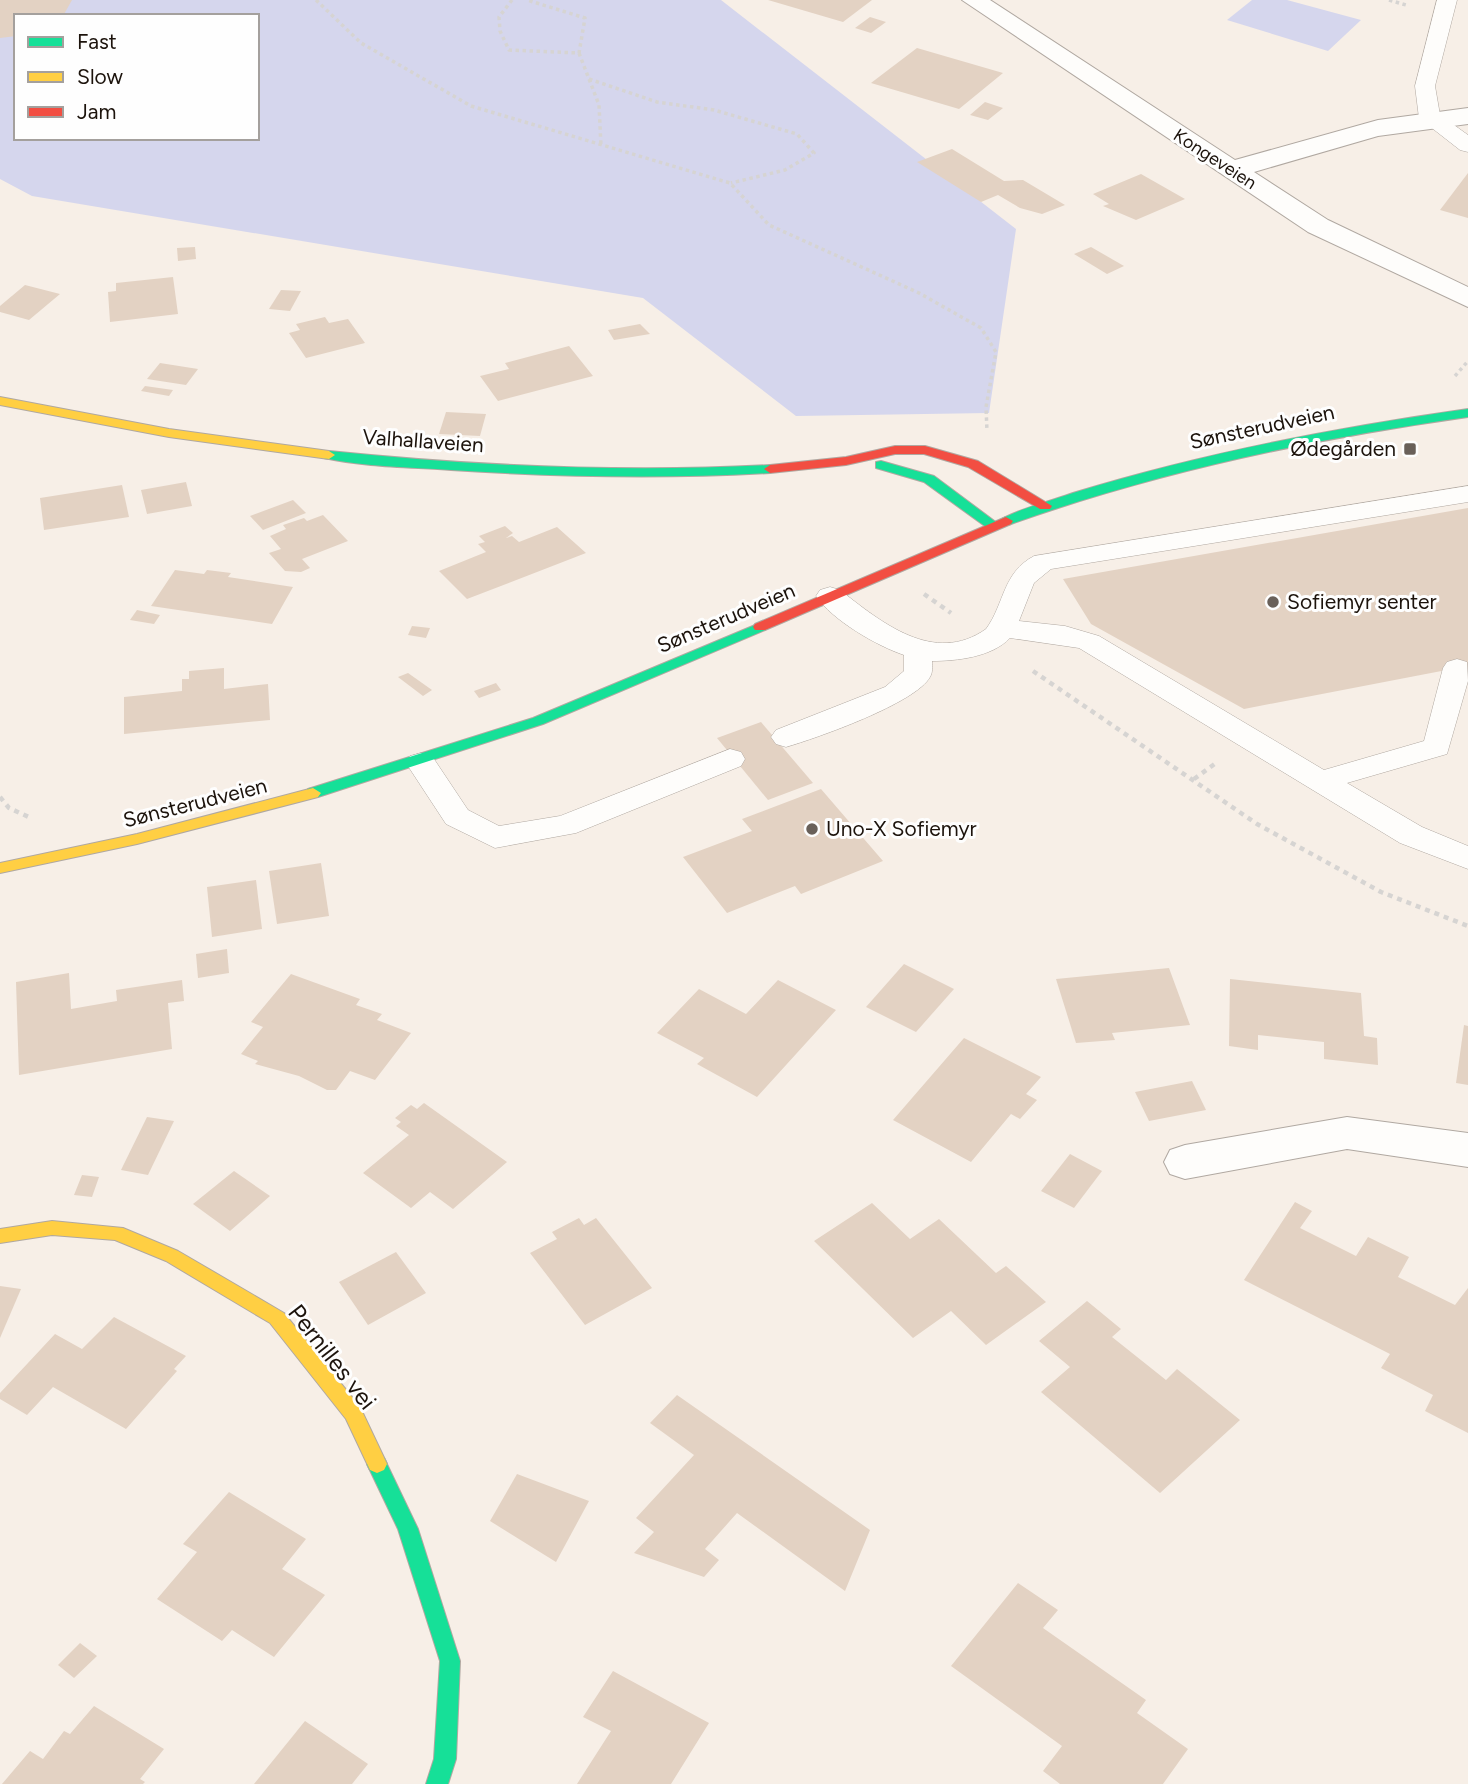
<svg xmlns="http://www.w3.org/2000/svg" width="1468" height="1784" font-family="Figtree,sans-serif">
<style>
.green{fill:#d5d6ed;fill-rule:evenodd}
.building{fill:#e3d2c3}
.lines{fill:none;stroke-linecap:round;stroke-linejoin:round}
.lane-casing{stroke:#b0a8a1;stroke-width:1}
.street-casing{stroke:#b0a8a1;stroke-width:2}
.fast-casing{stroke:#b0a8a1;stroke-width:2}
.slow-casing{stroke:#b0a8a1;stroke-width:2}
.jam-casing{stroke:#b0a8a1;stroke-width:2}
.path-far1{stroke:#d6d4d2;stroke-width:3.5;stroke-dasharray:3.5 3.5;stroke-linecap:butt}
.path{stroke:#d6d4d2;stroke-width:4.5;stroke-dasharray:5 5;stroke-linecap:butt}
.lane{fill:#fefdfb;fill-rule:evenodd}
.street{fill:#fefdfb;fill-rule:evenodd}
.fast{fill:#16e098;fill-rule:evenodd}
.slow{fill:#ffcf43;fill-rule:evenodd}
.jam{fill:#f24e42;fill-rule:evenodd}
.poi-dot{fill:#696059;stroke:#fefefe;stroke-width:2.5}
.labels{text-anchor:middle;stroke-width:6;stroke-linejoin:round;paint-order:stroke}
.far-street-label{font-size:18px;fill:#1c130c;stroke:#fefefe}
.street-label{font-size:21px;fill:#1c130c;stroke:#fefefe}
.poi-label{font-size:21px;fill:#1c130c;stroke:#fefefe;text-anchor:start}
.near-street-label{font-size:24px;fill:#1c130c;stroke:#fefefe}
</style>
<rect width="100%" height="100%" fill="#f7efe7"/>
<!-- green -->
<g class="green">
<path d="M0,0h721l295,229 -27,184 -193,3 -153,-118 -611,-102 -32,-17zM16,16h241v122h-241z"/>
<polygon points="1252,0 1287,0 1361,20 1328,51 1227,20"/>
</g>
<!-- building -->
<g class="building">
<polygon points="0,0 72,0 63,16 16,16 16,36 0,38"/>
<polygon points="768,0 872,0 843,22"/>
<polygon points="870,17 886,22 871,33 855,28"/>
<polygon points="917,48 1003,73 959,109 871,83"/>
<polygon points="985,102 1003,108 988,120 970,115"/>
<polygon points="952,149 1004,181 1023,180 1065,205 1042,214 1020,208 998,195 981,202 917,162"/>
<polygon points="1468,173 1468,218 1440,210"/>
<polygon points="1141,174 1185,199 1136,220 1103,206 1109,204 1093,194"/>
<polygon points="195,247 196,259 178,261 177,248"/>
<polygon points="1091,247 1124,266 1107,274 1074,254"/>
<polygon points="173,277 178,314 110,322 108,292 116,291 116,283"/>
<polygon points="25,285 60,294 29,320 0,312 0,306"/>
<polygon points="281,290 301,291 290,311 269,309"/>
<polygon points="325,317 329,323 348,319 365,343 306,358 289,333 300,330 296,324"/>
<polygon points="640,324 650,334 614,340 608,330"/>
<polygon points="569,346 593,376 498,401 480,376 509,369 505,363"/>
<polygon points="160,363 198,369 186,385 147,379"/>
<polygon points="145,386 173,390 169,396 141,391"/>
<polygon points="446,412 486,414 480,436 439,434"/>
<polygon points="186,482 192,506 147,514 141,490"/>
<polygon points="122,485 129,517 44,530 40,498"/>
<polygon points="293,500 306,513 263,530 250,516"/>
<polygon points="1468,508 1468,683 1457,668 1244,709 1091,624 1063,579"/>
<polygon points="323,515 348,541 302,559 310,568 301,572 285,571 269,553 281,549 270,536 286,529 283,525 304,518 307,521"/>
<polygon points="505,526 513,533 506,538 512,536 519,542 557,527 586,553 467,599 439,571 486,552 478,544 485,542 479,536"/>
<polygon points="175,570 204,574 207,570 231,573 228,577 293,587 272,624 151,606"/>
<polygon points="137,610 160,615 154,624 130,620"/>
<polygon points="412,626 430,628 426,638 408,635"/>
<polygon points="224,668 224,689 268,684 270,720 124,734 124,697 182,691 182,679 189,679 189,671"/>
<polygon points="408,673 432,690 423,696 398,677"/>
<polygon points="496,683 501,690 479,698 474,691"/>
<polygon points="761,722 813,783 768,800 717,738"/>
<polygon points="821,789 883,861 801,894 795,886 727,913 683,857 752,831 742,819"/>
<polygon points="321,863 329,916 277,924 269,871"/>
<polygon points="256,880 262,929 212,937 207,887"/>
<polygon points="227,949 229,973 198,978 196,954"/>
<polygon points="904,964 954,989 916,1032 866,1007"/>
<polygon points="1169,968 1190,1025 1112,1033 1115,1040 1076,1043 1056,979"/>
<polygon points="69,973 71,1009 117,1001 116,990 182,980 184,1001 168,1003 172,1049 19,1075 16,982"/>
<polygon points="291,974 360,999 356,1005 382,1014 377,1020 411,1033 375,1080 350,1071 336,1090 327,1090 299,1076 255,1064 258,1061 241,1054 263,1027 251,1022"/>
<polygon points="1230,979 1361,993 1364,1036 1377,1038 1378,1065 1324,1059 1324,1042 1258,1035 1258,1050 1229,1046"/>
<polygon points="778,980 836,1010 757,1097 697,1064 704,1058 657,1033 699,989 746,1014"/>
<polygon points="1464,1025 1468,1026 1468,1085 1456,1083"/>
<polygon points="964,1038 1041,1077 1026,1094 1037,1100 1020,1119 1011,1114 971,1162 893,1120"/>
<polygon points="1192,1081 1206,1110 1149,1121 1135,1092"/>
<polygon points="424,1103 507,1162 453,1209 430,1192 411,1208 363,1173 409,1135 396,1126 401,1122 395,1118 411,1105 417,1109"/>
<polygon points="147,1117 174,1121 148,1175 121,1170"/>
<polygon points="1070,1154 1102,1171 1074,1208 1041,1191"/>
<polygon points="234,1171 270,1196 230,1231 193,1204"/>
<polygon points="82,1175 99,1177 92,1197 74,1195"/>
<polygon points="1295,1202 1312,1211 1300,1228 1356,1256 1368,1237 1409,1257 1398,1277 1455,1305 1468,1288 1468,1433 1425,1411 1433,1395 1381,1368 1390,1354 1244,1280"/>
<polygon points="872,1203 910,1239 939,1219 996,1273 1006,1266 1046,1302 986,1345 951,1311 913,1338 814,1241"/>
<polygon points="579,1218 584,1225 596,1218 652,1288 585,1325 530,1253 557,1239 552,1232"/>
<polygon points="396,1252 426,1293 368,1325 339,1282"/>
<polygon points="0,1286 21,1289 0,1338"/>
<polygon points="1087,1301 1121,1329 1112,1337 1166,1380 1177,1369 1240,1420 1160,1493 1041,1392 1070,1367 1039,1341"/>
<polygon points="114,1317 186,1356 174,1369 177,1371 126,1429 53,1387 27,1415 0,1399 0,1393 55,1334 82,1349"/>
<polygon points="677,1395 870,1530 845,1591 737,1513 705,1549 719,1560 704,1577 634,1553 654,1532 636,1518 694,1455 650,1423"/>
<polygon points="517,1474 589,1501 556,1562 490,1521"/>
<polygon points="229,1492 306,1539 282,1569 325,1595 274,1657 232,1630 222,1641 157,1599 197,1552 183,1544"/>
<polygon points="1018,1583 1058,1610 1043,1628 1146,1700 1137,1713 1188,1749 1163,1784 1060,1784 1043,1771 1062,1746 951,1666"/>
<polygon points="80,1643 97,1656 74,1678 58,1665"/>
<polygon points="613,1671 709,1723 671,1784 577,1784 611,1731 583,1717"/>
<polygon points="94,1706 164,1749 140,1779 145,1782 143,1784 2,1784 30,1751 43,1759 64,1731 70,1734"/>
<polygon points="305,1721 368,1764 352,1784 254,1784"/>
</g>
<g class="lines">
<!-- lane casing -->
<g class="lane-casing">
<g id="lane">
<polygon points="1437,0 1457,0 1435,86 1440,115 1468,135 1468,152 1460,150 1419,118 1415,86"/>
<path d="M1468,486v16l-417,67 -17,14 -15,38 46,5 34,10 225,134 100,-29 19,-73 4,-6 10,-3 10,3 1,19 -21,73 -100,29 75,44 46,19v23l-68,-26 -321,-195 -69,-10c-18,19 -53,23 -78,23 0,6 1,11 -2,16 -14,26 -113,61 -144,70l-10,-3 -5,-7 5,-7 109,-43 19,-16v-16c-27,-9 -72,-35 -88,-59l4,-6 10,-3 10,3c41,32 94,76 146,39 19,-26 16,-56 48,-73z"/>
<polygon points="730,749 741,752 745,759 741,766 576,833 495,848 446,824 406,763 410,756 421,753 432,756 468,810 499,826 560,816"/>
</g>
</g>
<!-- street casing -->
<g class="street-casing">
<g id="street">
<polygon points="962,0 990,0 1235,160 1378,120 1468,108 1468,124 1378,136 1254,172 1328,220 1468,287 1468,307 1308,232"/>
<polygon points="1347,1117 1468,1133 1468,1167 1347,1149 1185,1179 1170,1174 1164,1162 1170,1150 1185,1145"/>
</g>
</g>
<!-- fast casing -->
<g class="fast-casing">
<g id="fast">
<path d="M1468,409v8c-156,22 -308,54 -457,107l-5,1 -7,-4c12,-10 58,-22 74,-28 130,-40 261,-65 395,-84z"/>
<path d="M329,451c147,15 293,22 441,14l6,4 -6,4c-106,6 -212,4 -319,-3 -41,-3 -86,-3 -127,-12v-6z"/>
<polygon points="881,461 934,476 1001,526 994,530 989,529 924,482 876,468 876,462"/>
<polygon points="760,623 765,624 767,627 765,630 543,724 318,797 308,797 305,793 308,789 533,718"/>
<polygon points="377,1455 384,1458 418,1529 460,1661 456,1759 448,1784 426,1784 434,1759 440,1661 398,1529 367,1464 370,1458"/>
</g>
</g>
<!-- slow casing -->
<g class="slow-casing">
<g id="slow">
<polygon points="0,397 169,429 329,451 335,455 329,459 169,437 0,405"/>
<polygon points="313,788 321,793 318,797 137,844 0,873 0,863 137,834"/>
<polygon points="52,1221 123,1228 178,1251 284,1313 360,1407 387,1464 384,1470 377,1473 370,1470 346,1419 270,1323 166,1261 115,1240 52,1235 0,1243 0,1229"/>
</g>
</g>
<!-- jam casing -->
<g class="jam-casing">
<g id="jam">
<polygon points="895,446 925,446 978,461 1052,506 1050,509 1040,509 968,467 924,454 895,454 846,465 770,473 764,469 770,465 846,457"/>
<polygon points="1006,517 1013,521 1011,524 765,630 755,630 753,627 755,624"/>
</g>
</g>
<!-- path-far1 -->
<g class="path-far1">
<polyline points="316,0 361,43 471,106 730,183 769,225 919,293 981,328 996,352 986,407 987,431"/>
<polyline points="512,0 499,17 500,31 509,50 579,53 585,18 527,0"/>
<polyline points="1389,0 1406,5"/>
<polyline points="579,53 599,105 601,146"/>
<polyline points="589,79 657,102 714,110 797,134 814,153 785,170 731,183"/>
<polyline points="1455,376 1468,361"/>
</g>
<!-- path -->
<g class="path">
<polyline points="924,594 951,613"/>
<polyline points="1033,671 1257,824 1381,892 1468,926"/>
<polyline points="1194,779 1216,763"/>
<polyline points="0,797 9,808 31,818"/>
</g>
<!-- lane -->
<use href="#lane" class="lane"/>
<!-- street -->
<use href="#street" class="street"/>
<!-- fast -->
<use href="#fast" class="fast"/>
<!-- slow -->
<use href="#slow" class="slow"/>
<!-- jam -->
<use href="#jam" class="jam"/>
</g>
<!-- markers -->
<g class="poi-dot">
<rect x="1403" y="442" width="14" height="14" rx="3.5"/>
<circle cx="1273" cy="602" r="7"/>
<circle cx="812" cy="829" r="7"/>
</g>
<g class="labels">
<!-- far-street labels -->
<g class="far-street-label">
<text transform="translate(1215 159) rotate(33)" y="6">Kongeveien</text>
</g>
<!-- street labels -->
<g class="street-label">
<text transform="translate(1262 427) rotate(-12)" y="7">Sønsterudveien</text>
<text transform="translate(423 441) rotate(4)" y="7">Valhallaveien</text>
<text transform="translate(726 618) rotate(-23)" y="7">Sønsterudveien</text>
<text transform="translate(195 803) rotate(-14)" y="7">Sønsterudveien</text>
</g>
<!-- poi labels -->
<g class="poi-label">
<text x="1396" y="456" text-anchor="end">Ødegården</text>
<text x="1287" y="609">Sofiemyr senter</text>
<text x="826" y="836">Uno-X Sofiemyr</text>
</g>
<!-- near-street labels -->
<g class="near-street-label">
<text transform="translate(332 1357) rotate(52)" y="8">Pernilles vei</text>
</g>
</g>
<!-- legend -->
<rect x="14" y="14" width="245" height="126" fill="#fefefe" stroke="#a4a09d" stroke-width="2"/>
<rect x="28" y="37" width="35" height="10" fill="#16e098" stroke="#a4a09d" stroke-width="2"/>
<text x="77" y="49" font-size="21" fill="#1c130c">Fast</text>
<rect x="28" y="72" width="35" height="10" fill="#ffcf43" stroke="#a4a09d" stroke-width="2"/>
<text x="77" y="84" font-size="21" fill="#1c130c">Slow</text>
<rect x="28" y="107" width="35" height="10" fill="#f24e42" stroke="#a4a09d" stroke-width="2"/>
<text x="77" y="119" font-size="21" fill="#1c130c">Jam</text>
</svg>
